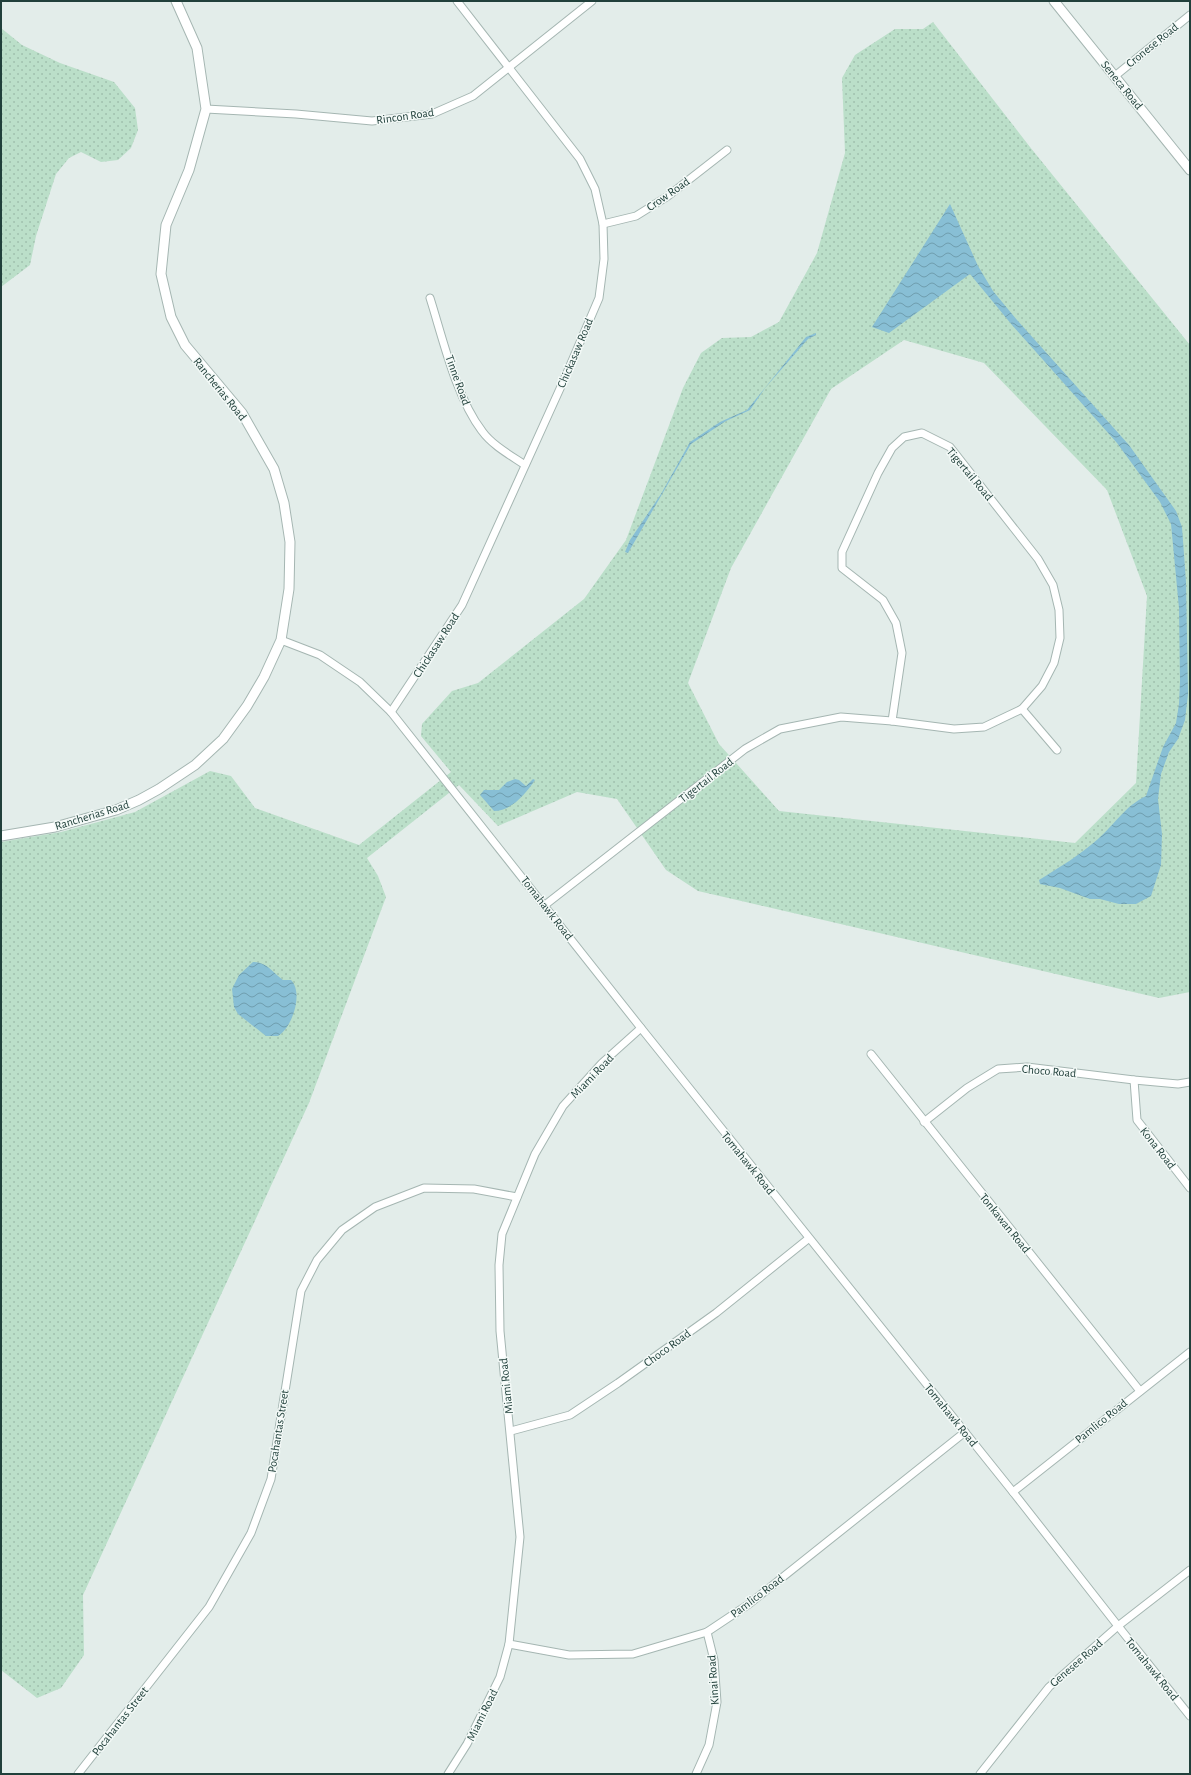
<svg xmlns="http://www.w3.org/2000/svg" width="1191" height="1775" font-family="'Alegreya Sans',sans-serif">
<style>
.grass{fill:url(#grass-dots);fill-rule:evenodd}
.water{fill:url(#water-waves)}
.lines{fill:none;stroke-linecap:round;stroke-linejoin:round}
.minor-casing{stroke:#a5b6b2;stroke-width:9}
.tertiary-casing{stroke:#a5b6b2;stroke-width:11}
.minor{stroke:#fff;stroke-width:7}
.tertiary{stroke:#fff;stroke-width:9}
.labels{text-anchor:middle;stroke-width:3;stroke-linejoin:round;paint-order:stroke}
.street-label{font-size:12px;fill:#21403b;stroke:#f3f9f7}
</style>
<defs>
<pattern id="grass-dots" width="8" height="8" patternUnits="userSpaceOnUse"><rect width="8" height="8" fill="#bbdfc9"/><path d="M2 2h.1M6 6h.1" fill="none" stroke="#a0c0ae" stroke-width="1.8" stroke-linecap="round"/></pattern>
<pattern id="water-waves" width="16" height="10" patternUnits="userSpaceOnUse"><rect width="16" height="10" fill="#88bfd5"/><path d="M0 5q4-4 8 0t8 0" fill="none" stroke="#6f9dae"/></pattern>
</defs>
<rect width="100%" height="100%" fill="#e3edea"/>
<!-- grass -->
<g class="grass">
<path d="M933,22l97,125 160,198v647l-31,6 -461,-107 -32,-21 -49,-71 -40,-7 -79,34 -39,-41 -92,73 11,18 8,21 -77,206 -226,492 1,60 -23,33 -24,10 -36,-28v-828l60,-10 74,-20 75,-41 21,5 24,32 104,37 92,-73 -30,-36 1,-12 30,-33 26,-8 106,-84 42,-59 57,-152 18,-35 21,-15 29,-1 28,-15 38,-69 28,-100 -3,-75 13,-23 40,-26h28zM904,340l80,23 123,127 40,106 -11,187 -61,60 -296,-32 -60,-67 -31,-61 43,-115 100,-179z"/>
<polygon points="1,28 22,45 60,63 114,82 135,108 138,130 131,148 118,160 101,162 81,152 69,158 56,174 36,236 30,265 1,287"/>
</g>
<!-- water -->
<g class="water">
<path d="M950,204l28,62 15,25 24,29 112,125 47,66 6,16 4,55 2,112 -3,26 -7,19 -9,13 -8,22 -3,25 4,35 -1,31 -10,31 -15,8h-17l-19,-5h-10l-30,-11 -20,-4 -1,-4c21,-13 41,-25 59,-41 18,-16 26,-32 48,-43l17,-49 13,-24 3,-19 1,-23 -1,-73 -8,-84 -11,-22 -43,-59 -105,-118 -42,-51 -81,59 -17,-6z"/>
<polygon points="816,333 816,335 808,339 765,388 750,410 726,421 691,444 628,553 625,552 630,540 661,494 690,442 720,422 747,410 802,342 806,337"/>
<path d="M515,779l4,1 7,6 7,-7 2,1c-9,13 -23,31 -41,31l-14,-16 4,-5h15l8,-8z"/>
<path d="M253,962c14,0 19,10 30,18h8c13,13 1,48 -13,56h-12l-28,-22 -4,-7 -2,-18 7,-14z"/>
</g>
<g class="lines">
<!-- minor casing -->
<g class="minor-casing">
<g id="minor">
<polyline points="1115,76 1190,15"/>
<polyline points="206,109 296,114 372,121 432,114 473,96 592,1"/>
<polyline points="603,224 636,216 668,196 727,150"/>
<path d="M430,298c13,41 26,99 52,133 10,14 28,24 43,34"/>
<polygon points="922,433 950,447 1038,559 1053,585 1059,610 1060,638 1054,663 1042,686 1022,709 984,727 954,729 892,721 902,653 896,623 883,600 842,568 842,552 878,473 892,448 904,437"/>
<polyline points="281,640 320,655 360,682 391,712 641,1028 1013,1492 1118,1626 1190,1716"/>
<polyline points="1022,709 1057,750"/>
<polyline points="391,712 462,605 563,382 599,298 604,259 603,224 595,189 580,159 457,1"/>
<polyline points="545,905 745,749 780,729 841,717 892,721"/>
<polyline points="871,1054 1140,1391"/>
<polyline points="1134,1080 1137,1120 1190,1188"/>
<polyline points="924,1122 967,1088 998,1069 1027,1067 1134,1080 1178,1084 1190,1082"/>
<polyline points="511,1431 570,1415 618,1383 716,1313 808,1239"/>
<polyline points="1013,1492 1190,1352"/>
<polyline points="509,1644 569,1655 633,1654 707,1632 749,1604 965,1432"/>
<polyline points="78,1774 209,1607 251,1533 271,1479 301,1291 317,1260 342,1230 375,1207 424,1188 474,1189 517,1197"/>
<polyline points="448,1774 467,1744 500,1677 509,1644 520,1537 500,1331 499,1265 502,1234 535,1154 563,1106 602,1063 641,1028"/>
<polyline points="696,1774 709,1745 717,1702 714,1660 707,1632"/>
<polyline points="980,1774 1049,1687 1118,1626 1190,1570"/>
</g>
</g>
<!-- tertiary casing -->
<g class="tertiary-casing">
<g id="tertiary">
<polyline points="1054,1 1190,170"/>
<polyline points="1,836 55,827 116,810 139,800 159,789 195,765 223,739 247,706 264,677 281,640 289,589 290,542 284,503 274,469 242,413 185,345 171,317 161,274 166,225 189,170 206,109 197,48 176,1"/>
</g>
</g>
<!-- minor -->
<use href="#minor" class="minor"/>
<!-- tertiary -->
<use href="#tertiary" class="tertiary"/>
</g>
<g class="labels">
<!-- street labels -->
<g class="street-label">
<text transform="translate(1152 45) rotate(-39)" y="4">Cronese Road</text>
<text transform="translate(1122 85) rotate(51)" y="4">Seneca Road</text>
<text transform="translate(405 116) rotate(-8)" y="4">Rincon Road</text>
<text transform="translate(668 194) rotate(-35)" y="4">Crow Road</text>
<text transform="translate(575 353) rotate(-67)" y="4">Chickasaw Road</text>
<text transform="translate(458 380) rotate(70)" y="4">Tinne Road</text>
<text transform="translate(220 389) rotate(51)" y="4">Rancherias Road</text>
<text transform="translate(970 474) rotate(50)" y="4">Tigertail Road</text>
<text transform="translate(436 645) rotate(-57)" y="4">Chickasaw Road</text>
<text transform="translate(706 780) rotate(-38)" y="4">Tigertail Road</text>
<text transform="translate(92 815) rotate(-17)" y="4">Rancherias Road</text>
<text transform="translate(547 908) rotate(52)" y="4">Tomahawk Road</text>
<text transform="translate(1049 1071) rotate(5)" y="4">Choco Road</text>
<text transform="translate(592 1076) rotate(-46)" y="4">Miami Road</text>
<text transform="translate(1158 1148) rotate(52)" y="4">Kona Road</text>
<text transform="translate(748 1163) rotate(51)" y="4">Tomahawk Road</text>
<text transform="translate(1005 1223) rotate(51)" y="4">Tonkawan Road</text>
<text transform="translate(667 1348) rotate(-36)" y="4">Choco Road</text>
<text transform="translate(506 1386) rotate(-96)" y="4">Miami Road</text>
<text transform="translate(951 1415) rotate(51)" y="4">Tomahawk Road</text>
<text transform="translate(1101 1421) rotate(-39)" y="4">Pamlico Road</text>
<text transform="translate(278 1431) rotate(-81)" y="4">Pocahantas Street</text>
<text transform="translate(757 1596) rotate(-37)" y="4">Pamlico Road</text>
<text transform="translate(1076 1663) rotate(-41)" y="4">Genesee Road</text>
<text transform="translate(1152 1669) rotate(51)" y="4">Tomahawk Road</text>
<text transform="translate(713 1680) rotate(-94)" y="4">Kinai Road</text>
<text transform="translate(482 1715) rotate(-64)" y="4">Miami Road</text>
<text transform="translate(120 1721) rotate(-52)" y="4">Pocahantas Street</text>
</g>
</g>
<!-- border -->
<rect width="1191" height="1775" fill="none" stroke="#21403b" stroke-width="4"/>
</svg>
